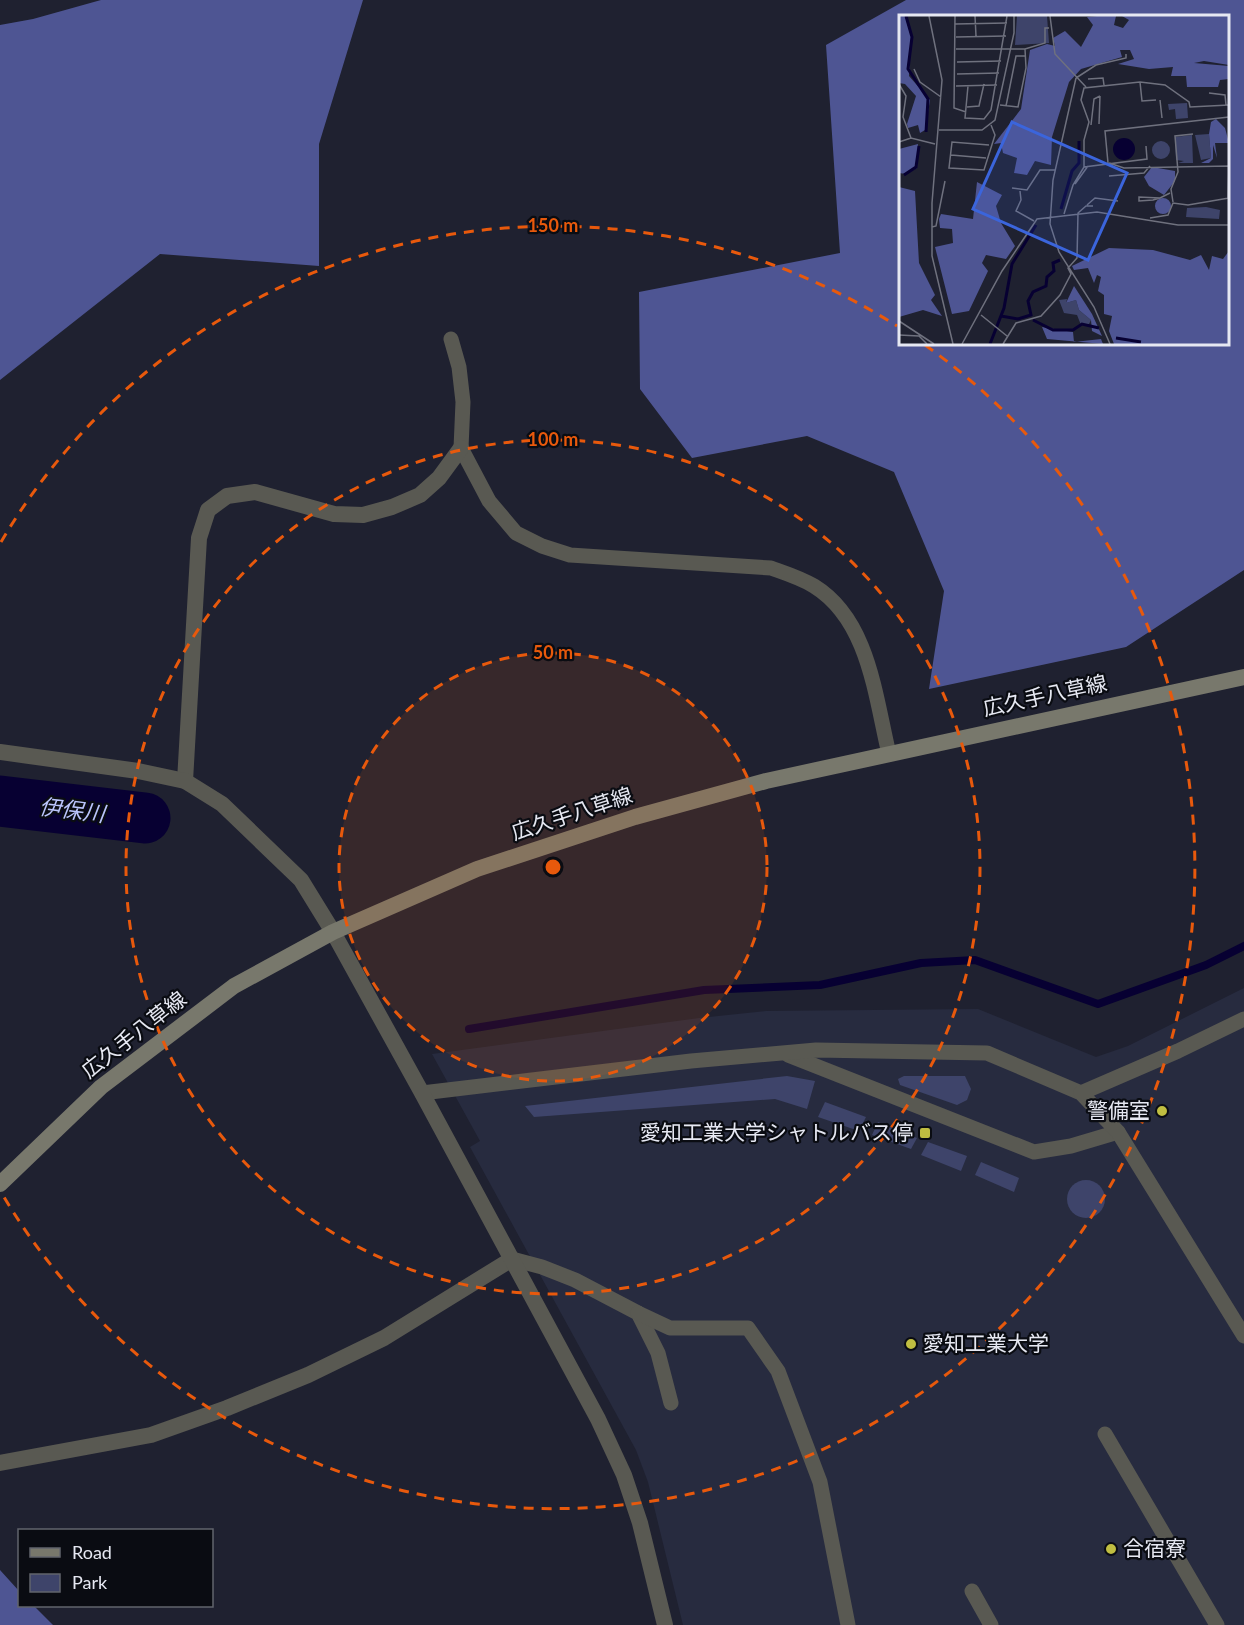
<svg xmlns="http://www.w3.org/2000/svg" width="1244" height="1625" font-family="Lato,'Noto Sans JP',sans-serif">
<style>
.built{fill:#272b3f}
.green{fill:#3e446a}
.forest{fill:#4e5593;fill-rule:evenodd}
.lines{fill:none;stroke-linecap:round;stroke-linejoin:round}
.stream{stroke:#070032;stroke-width:8}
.river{stroke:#070032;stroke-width:51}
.service{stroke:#595952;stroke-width:15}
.minor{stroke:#595952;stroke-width:16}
.tertiary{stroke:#595952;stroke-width:16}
.secondary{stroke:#78786c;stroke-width:16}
.ring{fill:none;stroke:#e8590c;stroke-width:3;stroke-dasharray:10 8}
.poi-dot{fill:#c0be41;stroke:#0a0c12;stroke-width:2}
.labels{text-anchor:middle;stroke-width:4.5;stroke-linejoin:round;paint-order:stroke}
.street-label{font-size:21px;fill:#e6e8f2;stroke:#0a0c12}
.poi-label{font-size:21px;fill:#e6e8f2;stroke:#0a0c12;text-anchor:end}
.water-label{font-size:22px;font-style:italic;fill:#bbc5fc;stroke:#0a0c12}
.inset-river{fill:none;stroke:#070032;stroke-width:3}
.inset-road{fill:none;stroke:#6f717e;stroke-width:1.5}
.view{fill:#3b65dc;fill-opacity:0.15;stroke:#3b65dc;stroke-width:3}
.inset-edge{fill:none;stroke:#e6e8f2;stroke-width:3}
.centre{fill:#e8590c;stroke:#0a0c12;stroke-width:3}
.ring-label{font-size:18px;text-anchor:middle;font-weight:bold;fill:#e8590c;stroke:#0a0c12;stroke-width:4.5;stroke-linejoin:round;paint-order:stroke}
</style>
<rect width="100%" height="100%" fill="#1f2130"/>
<!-- built -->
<polygon class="built" points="1244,988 1244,1625 683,1625 648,1482 636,1450 470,1147 480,1141 432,1054 699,1018 766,1011 978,1009 1096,1057 1128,1046"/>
<!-- green -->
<g class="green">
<polygon points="787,1076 815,1081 807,1109 775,1099 534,1117 525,1106"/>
<polygon points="904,1076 965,1076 971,1089 967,1100 957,1105 900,1085 898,1079"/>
<polygon points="825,1102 866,1117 859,1131 818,1117"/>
<polygon points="878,1122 917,1138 911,1149 872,1135"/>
<polygon points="928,1142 967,1156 961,1171 921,1155"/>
<polygon points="981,1162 1019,1178 1014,1192 975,1175"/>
<circle cx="1086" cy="1199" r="19"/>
</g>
<!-- forest -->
<g class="forest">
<polygon points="101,0 363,0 319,144 319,266 160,254 0,380 0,25 33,19"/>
<path d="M906,0h338v570l-118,77 -197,42 15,-98 -50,-119 -87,-36 -115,22 -52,-69 -1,-97 201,-39 -14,-208zM1228,16v328h-328v-328z"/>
<polygon points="0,1570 19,1591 20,1606 34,1606 53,1625 0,1625"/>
</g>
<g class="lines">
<!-- stream -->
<polyline class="stream" points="469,1029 704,990 820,985 921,963 975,960 1098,1004 1206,965 1244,946"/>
<!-- river -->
<polyline class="river" points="0,801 145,818"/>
<!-- service -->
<g class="service">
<path d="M451,339l8,28 4,35 -2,46 28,53 27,32 26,13 28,9 201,13c14,5 30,10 43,18 55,34 61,110 75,168"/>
<polyline points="788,1055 1034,1152 1071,1146 1118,1132"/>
<polyline points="422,1093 691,1061 816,1050 987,1053 1081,1093 1118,1132 1244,1336"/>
<polyline points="1081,1093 1178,1051 1244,1019"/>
<polyline points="512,1259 542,1267 575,1280 638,1313 658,1353 671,1403"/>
<polyline points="638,1313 670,1328 748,1328 778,1371 820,1482 848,1625"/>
<polyline points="1105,1434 1217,1625"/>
<polyline points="972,1591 991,1625"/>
</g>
<!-- minor -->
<g class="minor">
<polyline points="185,781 199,538 208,510 227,496 255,492 334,514 363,515 392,507 420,495 439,478 461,448"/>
<polyline points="0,1463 151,1435 227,1408 308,1375 384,1338 512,1259"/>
</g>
<!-- tertiary -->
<polyline class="tertiary" points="0,752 138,771 185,781 222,804 301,880 333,932 422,1093 598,1419 624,1475 640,1523 665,1625"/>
<!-- secondary -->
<polyline class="secondary" points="0,1184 101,1087 234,986 333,932 477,869 635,817 766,781 1244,677"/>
</g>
<!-- distance rings -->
<circle cx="553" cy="867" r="214" fill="#e8590c" fill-opacity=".12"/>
<g class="ring">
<circle cx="553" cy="867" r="214"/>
<circle cx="553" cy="867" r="427"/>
<path d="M1 542A641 641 0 0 1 897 326M925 345A641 641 0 1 1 1 1192"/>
</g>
<!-- markers -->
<g class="poi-dot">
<circle cx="1162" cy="1111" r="6"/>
<rect x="919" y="1127" width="12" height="12" rx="3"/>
<circle cx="911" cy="1344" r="6"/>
<circle cx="1111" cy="1549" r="6"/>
</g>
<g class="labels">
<!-- street labels -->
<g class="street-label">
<text transform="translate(1045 696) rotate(-12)" y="7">広久手八草線</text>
<text transform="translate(572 814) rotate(-18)" y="7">広久手八草線</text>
<text transform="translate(134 1035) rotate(-38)" y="7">広久手八草線</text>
</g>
<!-- poi labels -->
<g class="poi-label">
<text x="1150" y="1118">警備室</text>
<text x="913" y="1140">愛知工業大学シャトルバス停</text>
<text x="923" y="1351" text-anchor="start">愛知工業大学</text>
<text x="1123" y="1556" text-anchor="start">合宿寮</text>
</g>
<!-- water labels -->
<g class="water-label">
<text transform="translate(72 810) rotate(7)" y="8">伊保川</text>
</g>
</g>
<!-- overview -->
<g transform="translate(899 15)">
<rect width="330" height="330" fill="#1f2130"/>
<path d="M118,1h30l2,27 -34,2zM288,88l1,15 -12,1 -1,-10 -6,1 -1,-6zM310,119l2,24 -10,2 -6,-25zM293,120l1,28h-15l6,-2 -8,-1 -1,-23zM253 135a9 9 0 1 1 18 0a9 9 0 1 1-18 0ZM307,192l14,3 -1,9 -33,-2 1,-9zM168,284l-1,4 10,-3 3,10 12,10 -2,4 -8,1 -4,-10 -13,-2 -5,-13z" fill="#3e446a"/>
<path d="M0,1h6l6,20 -2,40 21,24 -5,30 -5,3 -2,-8 -10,3 -1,-4 9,-28 -11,-12 -6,-1zM198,1h19l-2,9 9,3 6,-8 -7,-4h107v49l-25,-4 -10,2 35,3v13l-9,1 -2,7h-31l-1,-11h-15l2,-9 -24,2 -31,-5 16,-5 -4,-9h-10l2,7 -41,12 -12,13 -17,55 -1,28 -16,-4 -8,14 -13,-2 3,-15 -14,-5 -2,-10 -7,1 27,-35 9,-59 17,-6 8,2 -2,-8 12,-7 16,16 12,-22 -6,-8zM317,104l9,9 4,15h-14l2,15 -4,-13v14l-4,4h-8l10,-5 -2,-24 2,-12zM19,129l-1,24 -11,6 -7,-1v-24zM253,152l23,4v10l-11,14 -15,-9 -5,-9zM78,167l25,13 -6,11 5,17 14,23 -9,13 -20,-4 -4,8 6,8 -19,40 -17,3 -17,-67 18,-4 -1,-14 -12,-1 -1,-9 2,-5 32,5zM0,172l16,4 4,72 16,32 -4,5 11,16 -19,-6 -24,7zM256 191a8 8 0 1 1 16 0a8 8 0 1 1-16 0ZM210,233l44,2 37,10 11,-5 8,15 3,-14 11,3 6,-8v93h-115l-5,-13 3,-15 -8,-2v-19l-6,-4 3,-14 -4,-2 -3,8 -6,-15 -14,2 -2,-4zM175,271l18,28 10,22 -10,-5 -1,-11 -12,-10 -3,-10 -10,3zM143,312l31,5 1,10 27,-3 2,5 -56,-5z" fill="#4e5593"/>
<path d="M214 134a11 11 0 1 1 22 0a11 11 0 1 1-22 0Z" fill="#070032"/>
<path class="inset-river" d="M7,1l6,21 -4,32 20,30 -2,33M5,160l12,-8 3,-21M162,194l11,-38 7,-8v-22M102,301l17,3 13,-4 -3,-14 5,-9 13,-6 1,-9 7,-6 -1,-8 7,-3M134,305l20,10h20l9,-6 17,4M217,323l25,4M91,329l14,-36 8,-44 24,-39"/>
<path class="inset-road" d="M30,1l13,64 -10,123v53l21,88M56,1l-1,92 12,4M76,1l1,20M151,1l5,38 31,33M56,9l52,-1M57,22l50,-1M57,34h69l20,-6v-15h4M58,47l44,-1M15,54l6,13 21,15M58,59l42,-1M177,63l20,-13 30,-7v-4M177,63l-23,102 -3,44 9,28 35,55 16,37M189,64l15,-1 1,7M241,67l2,19 14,-1M0,69l7,12 -3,21 8,21M57,71l41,-1M69,71l-3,32 19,1 7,-9 16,-94M310,78l16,2 1,10M261,85l2,18M101,90l18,2 8,-39 -1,-19M107,91l10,-50h9M68,92l12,-1 5,-22M200,109l1,-28M192,110l3,-26 6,-3M40,115h43l13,-10 19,-87v-17M0,127l12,-4 24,6M90,130l-37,-3 -3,26 35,2 11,-35 -4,-10M52,140l35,3M209,148l-3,-32 124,-14M210,148l15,5 105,-2M185,152v-27l5,-18 -8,-22 3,-12 56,-6 25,3 24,17 1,5 39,-2M210,161l35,-3 6,-7M176,169l13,-18M113,173l15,2 13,-20h15M121,176l1,9 -5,11 18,10M261,183l-21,-1v4l14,-1 7,-2 10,-5M329,183l1,-32M274,187l-2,-13 7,-17 -3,-36 18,-2M188,190l8,-7 23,3M165,199l9,-29 11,-18 63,-8 -1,-13M251,203l18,-3 5,-12 15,2 41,-7M33,212l4,-1 9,-45M82,300l26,21M0,306l35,23M0,320l20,1 8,8M63,329l40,-73 35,-52 60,-7 81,13h51M104,329l13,-21 25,-7 19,-21 11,-21 -3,-6 9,-10 1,-45 8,-7h7"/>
<path class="view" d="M113,107l115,51 -39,87 -115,-51z"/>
<rect width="330" height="330" class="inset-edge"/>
</g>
<circle cx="553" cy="867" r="9" class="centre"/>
<g class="ring-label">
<text x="553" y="232">150 m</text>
<text x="553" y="446">100 m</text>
<text x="553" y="659">50 m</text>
</g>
<!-- legend -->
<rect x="18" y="1529" width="195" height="78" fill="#0a0c12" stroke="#62646c" stroke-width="1.5"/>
<rect x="30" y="1548" width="30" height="9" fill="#78786c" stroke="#62646c" stroke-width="1.5"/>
<text x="72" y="1559" font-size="18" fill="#e6e8f2">Road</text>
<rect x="30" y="1574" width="30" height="18" fill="#3e446a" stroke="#62646c" stroke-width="1.5"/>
<text x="72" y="1589" font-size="18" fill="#e6e8f2">Park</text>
</svg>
